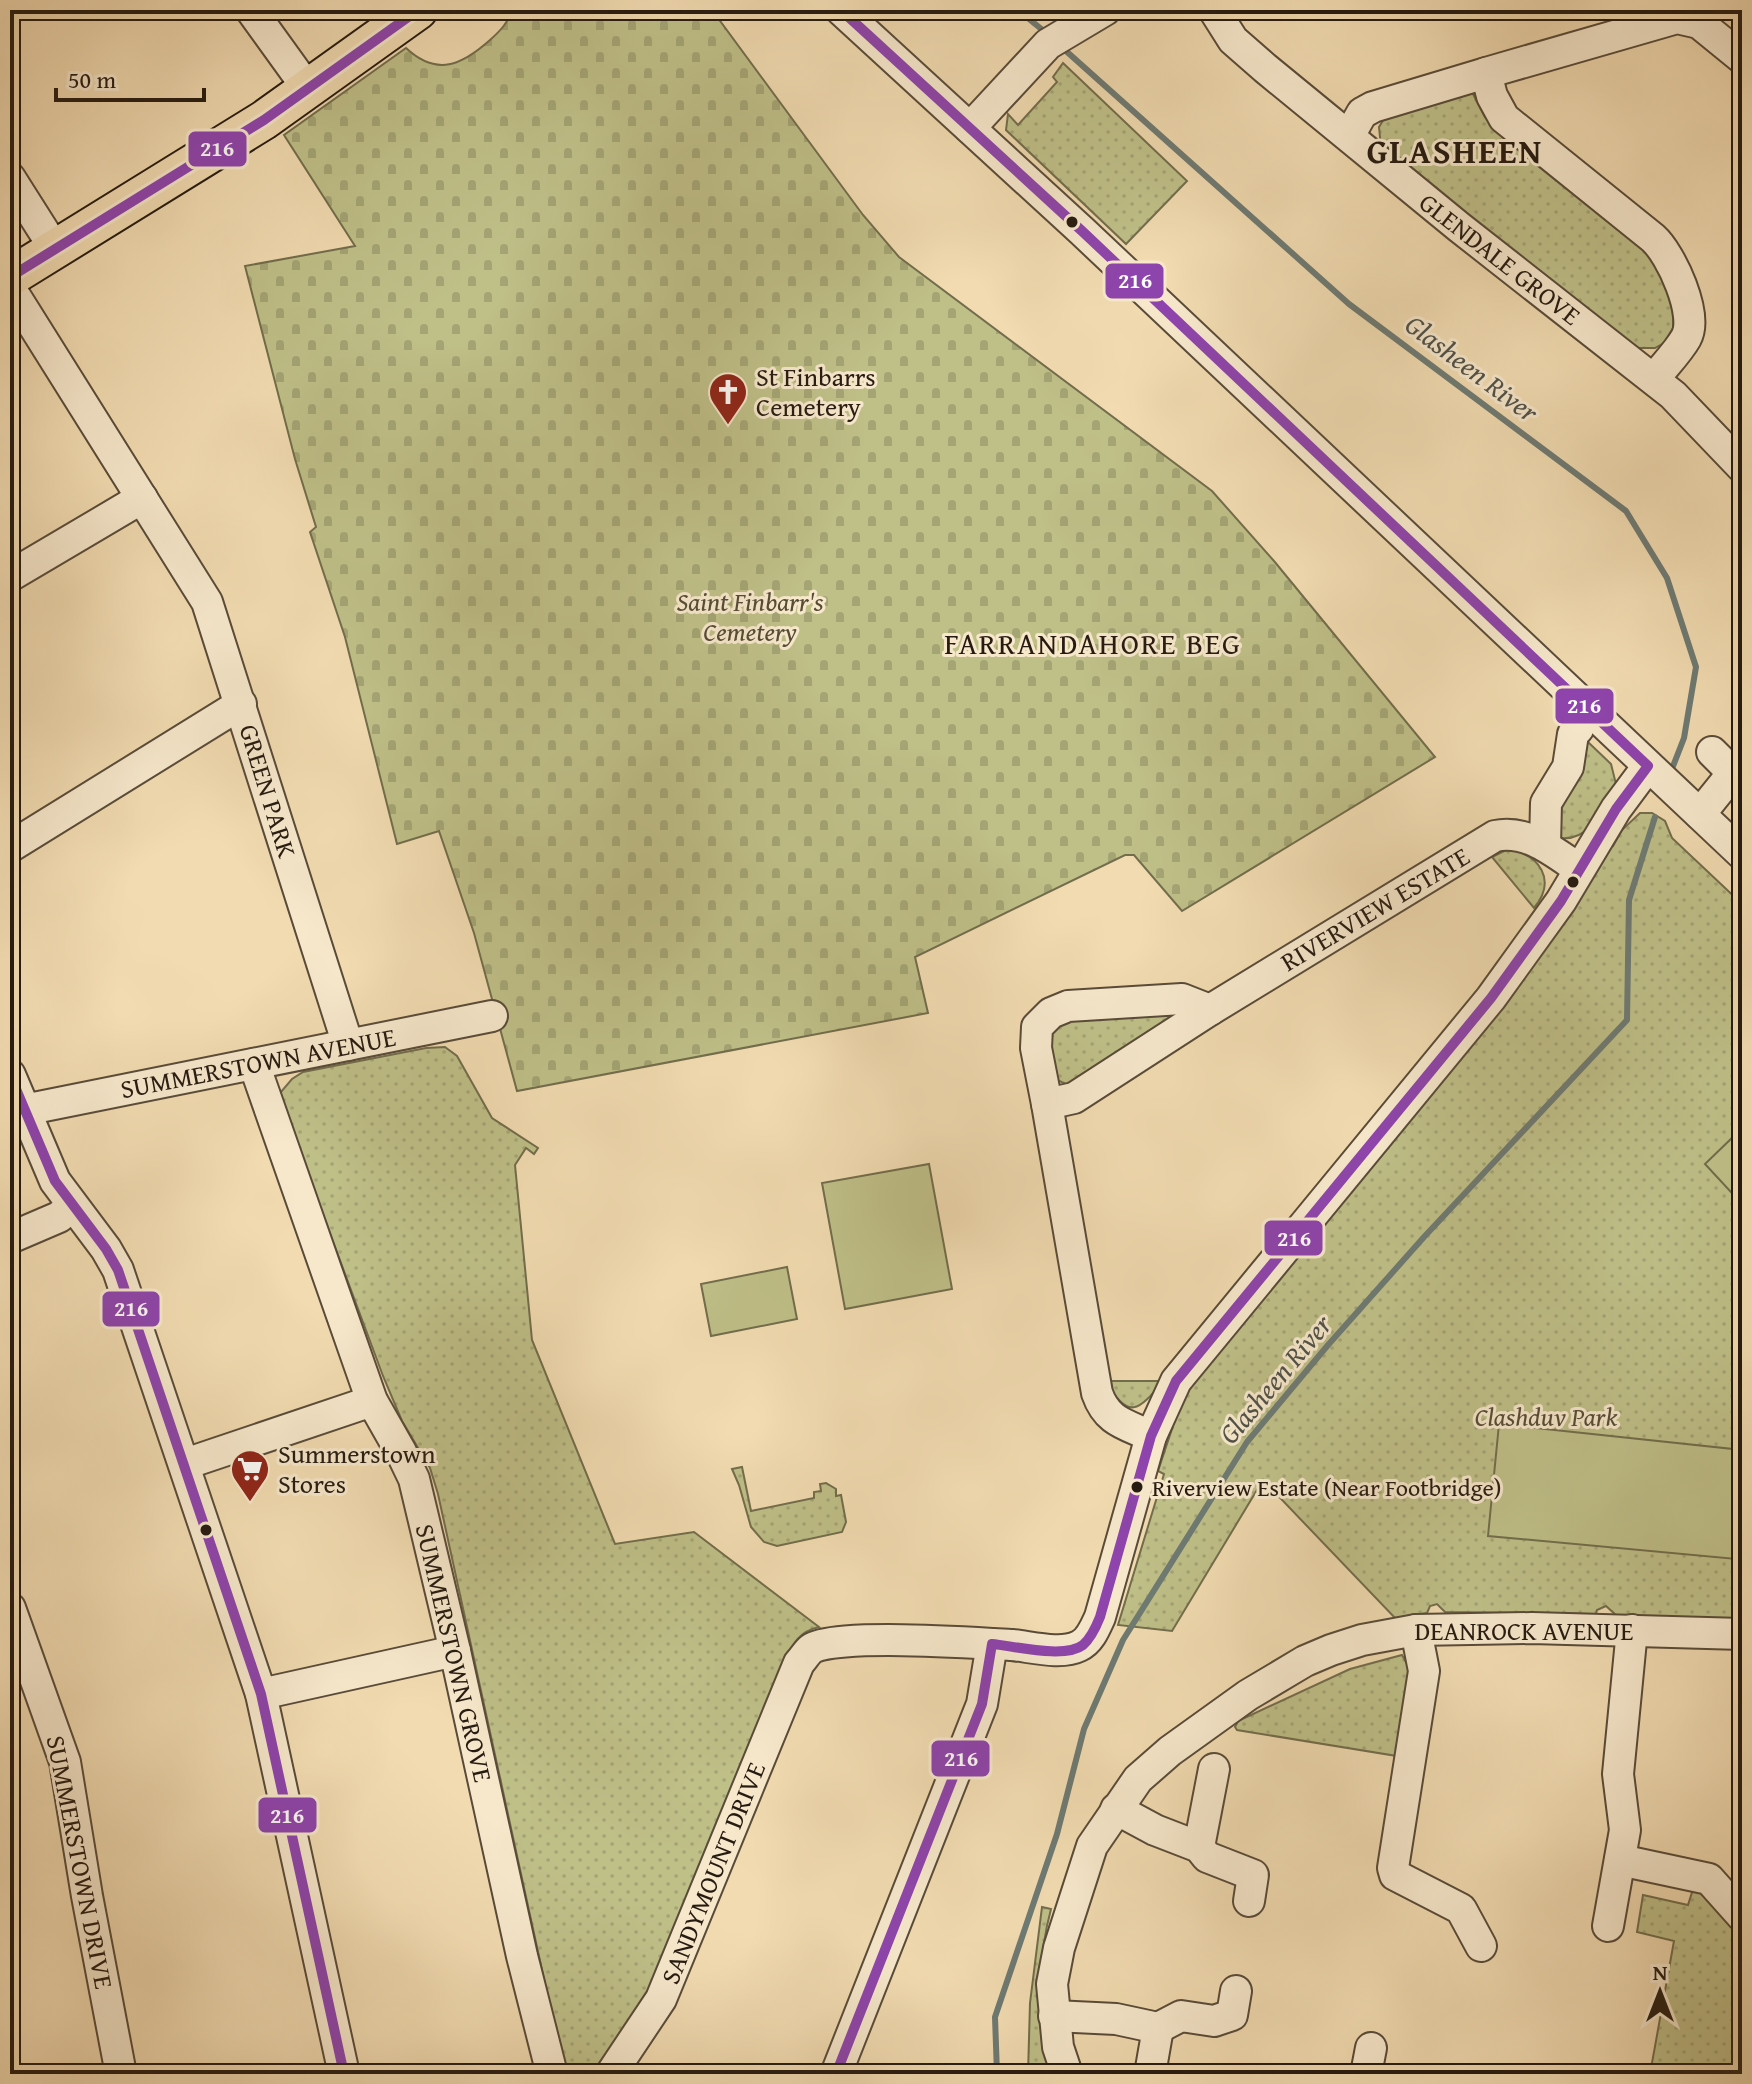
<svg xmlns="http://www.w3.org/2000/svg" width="1752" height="2084" font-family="'Gentium Book Plus',serif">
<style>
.grass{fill:url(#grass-dots);stroke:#726d4c;stroke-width:2}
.cemetery{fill:url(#cemetery-stones);stroke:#726d4c;stroke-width:2}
.pitch{fill:#bfbf88;stroke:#726d4c;stroke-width:2}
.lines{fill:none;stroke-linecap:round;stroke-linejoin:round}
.stream{stroke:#6e7a73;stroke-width:6}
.minor-casing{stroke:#594b39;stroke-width:34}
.major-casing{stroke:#261b11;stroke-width:42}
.minor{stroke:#f7e8cc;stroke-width:30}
.major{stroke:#f2dbb1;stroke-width:38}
.bus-1-casing{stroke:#f7e8cc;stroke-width:16}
.bus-1{stroke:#8e44ad;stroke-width:10}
.bus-dot{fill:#261b11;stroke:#f7e8cc;stroke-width:3}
.labels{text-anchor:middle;stroke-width:6;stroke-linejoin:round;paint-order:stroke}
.bus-label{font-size:24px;fill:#261b11;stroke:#f7e8cc;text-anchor:start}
.street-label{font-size:26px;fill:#261b11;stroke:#f7e8cc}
.poi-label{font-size:26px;fill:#261b11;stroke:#f7e8cc;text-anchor:start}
.park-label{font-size:26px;font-style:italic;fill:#544c35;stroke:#f7e8cc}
.water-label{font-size:28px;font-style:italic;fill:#50524a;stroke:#f7e8cc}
.quarter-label{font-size:30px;letter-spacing:2px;fill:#261b11;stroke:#f7e8cc}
.district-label{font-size:34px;font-weight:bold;letter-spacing:2px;fill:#261b11;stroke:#f7e8cc}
.line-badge{stroke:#f7e8cc;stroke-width:3}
.badge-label{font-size:22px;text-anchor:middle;font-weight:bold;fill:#fff}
</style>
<defs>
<pattern id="grass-dots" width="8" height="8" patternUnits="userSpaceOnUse" patternTransform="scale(2)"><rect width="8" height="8" fill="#bfbf88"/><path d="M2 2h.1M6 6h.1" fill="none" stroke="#a4a474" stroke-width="1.8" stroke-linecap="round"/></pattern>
<pattern id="cemetery-stones" width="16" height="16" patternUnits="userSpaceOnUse" patternTransform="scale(2)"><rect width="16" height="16" fill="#bfbf88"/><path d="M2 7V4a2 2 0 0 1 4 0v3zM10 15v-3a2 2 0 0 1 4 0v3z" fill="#a4a474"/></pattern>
</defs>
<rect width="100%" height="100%" fill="#f2dbb1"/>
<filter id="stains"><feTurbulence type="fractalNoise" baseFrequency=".0025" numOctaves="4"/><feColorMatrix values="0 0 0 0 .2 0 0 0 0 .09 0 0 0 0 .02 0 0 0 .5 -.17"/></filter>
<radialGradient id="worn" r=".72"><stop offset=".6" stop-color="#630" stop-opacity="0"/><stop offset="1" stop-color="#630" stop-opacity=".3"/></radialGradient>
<!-- grass -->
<g class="grass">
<polygon points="1063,63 1187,181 1126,244 1006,130 1008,114 1018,125 1057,82 1053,77"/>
<polygon points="1472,92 1485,117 1645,247 1666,285 1674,311 1673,328 1664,343 1655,348 1632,348 1381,147 1379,127 1385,117"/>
<path d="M1588,742l23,22 5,20c-14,24 -25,58 -56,54l-5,-5 10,-45z"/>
<polygon points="1640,813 1652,813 1665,821 1672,838 1742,904 1742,1620 1617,1616 1606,1606 1597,1610 1596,1614 1445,1612 1437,1604 1430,1606 1427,1613 1395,1618 1263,1480 1172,1631 1118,1625 1164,1474 1158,1471 1179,1408 1197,1376 1478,1037 1519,983 1608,844 1613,846 1622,830"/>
<path d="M1508,849c32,6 49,31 26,59l-42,-51z"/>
<polygon points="1184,1011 1071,1084 1066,1084 1055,1079 1049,1036 1065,1019"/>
<path d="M445,1047l12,9 35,62 46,30 -4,6 -8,-6 -11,17 17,175 83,204 79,-12 125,95c-22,5 -27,19 -37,38l-135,333 -42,62 -14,14h-25l-3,-8 -125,-572 -8,-26 -28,-47 -19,-45 -102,-274 -1,-9 12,-14 11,-7 123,-24z"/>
<path d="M1106,1381h57c-24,30 -35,40 -57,0z"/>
<polygon points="742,1467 751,1511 814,1498 814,1492 821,1491 820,1484 826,1483 836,1489 836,1496 841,1495 846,1522 842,1532 777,1546 764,1542 751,1527 739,1485 732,1469"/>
<polygon points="1402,1655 1414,1676 1397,1756 1237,1730 1235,1727 1238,1721 1350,1669"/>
<polygon points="1694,1886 1742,1935 1742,2074 1650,2074 1674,1941 1637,1932 1643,1895 1688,1905"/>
<path d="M1042,1907l9,2c-17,63 -8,102 1,165h-24l2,-71z"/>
</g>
<!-- cemetery -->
<path class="cemetery" d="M512,10h200l151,205 36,42 313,234 62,70 161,196 -253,154 -48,-56h-9l-210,102 13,56 -411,78 -43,-158 -35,-102 -42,13 -52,-207 -35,-105 6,-5 -21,-68 -50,-193 110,-20 -71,-111 122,-87c31,29 56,17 84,-8 10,-9 18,-17 22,-30z"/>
<!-- pitch -->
<g class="pitch">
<polygon points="1734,1136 1742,1144 1742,1204 1705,1164"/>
<polygon points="929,1164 952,1289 845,1309 822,1183"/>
<polygon points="787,1267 797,1319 711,1336 701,1284"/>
<polygon points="1499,1424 1742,1450 1742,1489 1736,1559 1488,1536"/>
</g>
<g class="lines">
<!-- stream -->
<g class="stream">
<polyline points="1018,10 1045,32"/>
<polyline points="1066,51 1349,304 1626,511 1667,578 1696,667 1684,738 1670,774"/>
<polyline points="997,2074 995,2017 1057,1834 1084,1729 1123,1640 1247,1442 1328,1345 1424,1237 1627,1020 1629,900 1655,817"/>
</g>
<!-- minor casing -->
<g class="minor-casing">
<g id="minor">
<polyline points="251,10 308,89"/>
<polyline points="841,10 1082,231 1742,854"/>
<polyline points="1214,10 1233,40 1265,68 1459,227 1673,395 1742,467"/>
<polyline points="1486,73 1677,18 1699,23 1742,58"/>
<polyline points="970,128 1048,44 1105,10"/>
<path d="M1349,136l13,-23 11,-6 113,-34 6,23 12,22 149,120c18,16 46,77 33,100 -8,14 -22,28 -32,41"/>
<polyline points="10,178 55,249"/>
<polyline points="10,288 207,602 348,1045"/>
<polyline points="10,576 142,498"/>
<polyline points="1700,814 1733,773 1712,752"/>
<polyline points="1545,846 1546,803 1568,767 1573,734 1578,729"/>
<polyline points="10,847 241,704"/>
<polyline points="254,1064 372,1401 401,1452 414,1479 455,1651 522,1956 552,2074"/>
<polyline points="10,1075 55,1181 106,1249 118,1270 261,1694 344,2074"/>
<polyline points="1047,1104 1036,1048 1037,1027 1051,1013 1068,1006 1182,999 1210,1010"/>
<polyline points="24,1110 492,1016"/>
<polyline points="10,1238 59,1217 72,1206"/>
<path d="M1151,1436c-26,-12 -44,-14 -54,-43l-50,-289 27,-6 136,-88 285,-174c32,-7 59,16 84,33"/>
<polyline points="185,1464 372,1401"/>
<polyline points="10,1608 65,1762 87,1896 121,2074"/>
<polyline points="1416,1630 1424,1671 1393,1868 1395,1875 1461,1909 1481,1946"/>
<polyline points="261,1694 455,1651"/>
<polyline points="1116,1809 1155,1830 1199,1847 1207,1857 1253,1875 1249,1901"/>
<polyline points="1199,1847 1214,1769"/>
<polyline points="1620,1860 1709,1879 1742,1916"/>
<polyline points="1608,1926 1625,1830 1618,1774 1632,1630"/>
<polyline points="1054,2016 1116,2019 1158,2028 1150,2074"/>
<polyline points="1158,2028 1181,2016 1214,2021 1232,2015 1236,1991"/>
<path d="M611,2074l50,-75 138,-336c4,-4 8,-11 12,-14 22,-16 169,-6 201,-4 20,2 49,10 67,1 11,-5 16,-18 21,-29l51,-181 25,-55 315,-383 70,-97 55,-92 32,-43"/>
<polyline points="836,2074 982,1704 992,1644"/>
<polyline points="1067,2074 1058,2047 1052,1984 1059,1948 1092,1846 1138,1779 1170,1751 1248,1695 1305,1661 1331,1650 1362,1640 1416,1630 1532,1628 1742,1634"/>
<polyline points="1366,2074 1371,2048"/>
</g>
</g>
<!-- major casing -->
<g class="major-casing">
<polyline id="major" points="10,277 264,120 418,10"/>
</g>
<!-- minor -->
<use href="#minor" class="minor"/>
<!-- major -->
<use href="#major" class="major"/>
<!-- bus-1 casing -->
<g class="bus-1-casing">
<g id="bus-1">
<polyline points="10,277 264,120 418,10"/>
<polyline points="10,1075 55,1181 106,1249 118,1270 261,1694 344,2074"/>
<path d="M836,2074l146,-370 10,-60c22,2 73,15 91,1 8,-7 13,-18 17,-28l51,-181 25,-55 315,-383 70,-97 55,-92 32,-43 -566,-535 -241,-221"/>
</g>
</g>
<!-- bus-1 -->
<use href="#bus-1" class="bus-1"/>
</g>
<!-- icons -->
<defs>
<g id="church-pin" transform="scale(2)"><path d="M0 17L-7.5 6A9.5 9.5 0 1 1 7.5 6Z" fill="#8f2418" stroke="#f7e8cc"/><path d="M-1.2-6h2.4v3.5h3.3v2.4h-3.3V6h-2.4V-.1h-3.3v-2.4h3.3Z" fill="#fff"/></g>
<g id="supermarket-pin" transform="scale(2)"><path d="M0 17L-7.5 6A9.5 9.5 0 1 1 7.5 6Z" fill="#8f2418" stroke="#f7e8cc"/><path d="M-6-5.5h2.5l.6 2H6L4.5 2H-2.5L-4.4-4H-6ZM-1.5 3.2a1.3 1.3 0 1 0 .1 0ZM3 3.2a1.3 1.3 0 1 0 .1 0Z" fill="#fff"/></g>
</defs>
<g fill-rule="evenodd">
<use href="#church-pin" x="728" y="392"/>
<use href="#supermarket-pin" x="250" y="1469"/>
</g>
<!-- markers -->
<g class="bus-dot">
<circle cx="1072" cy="222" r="7"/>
<circle cx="1573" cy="882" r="7"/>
<circle cx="1137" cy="1487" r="7"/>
<circle cx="206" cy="1530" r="7"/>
</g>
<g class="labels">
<!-- bus labels -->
<g class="bus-label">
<text x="1152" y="1496">Riverview Estate (Near Footbridge)</text>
</g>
<!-- street labels -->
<g class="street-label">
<text transform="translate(1500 259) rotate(38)" y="9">GLENDALE GROVE</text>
<text transform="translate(268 791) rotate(73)" y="9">GREEN PARK</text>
<text transform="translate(1375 909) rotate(-31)" y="9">RIVERVIEW ESTATE</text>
<text transform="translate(258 1063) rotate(-11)" y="9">SUMMERSTOWN AVENUE</text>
<text x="1524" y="1640">DEANROCK AVENUE</text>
<text transform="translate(454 1653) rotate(77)" y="9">SUMMERSTOWN GROVE</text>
<text transform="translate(80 1862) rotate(79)" y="9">SUMMERSTOWN DRIVE</text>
<text transform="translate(713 1873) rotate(-68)" y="9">SANDYMOUNT DRIVE</text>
</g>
<!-- poi labels -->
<g class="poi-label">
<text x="756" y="386">St Finbarrs<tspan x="756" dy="30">Cemetery</tspan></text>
<text x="278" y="1463">Summerstown<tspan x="278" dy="30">Stores</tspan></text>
</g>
<!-- park labels -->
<g class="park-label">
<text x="750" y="611">Saint Finbarr's<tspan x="750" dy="30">Cemetery</tspan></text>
<text x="1546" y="1426">Clashduv Park</text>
</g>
<!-- water labels -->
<g class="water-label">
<text transform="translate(1472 368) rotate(37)" y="10">Glasheen River</text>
<text transform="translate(1275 1379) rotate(-50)" y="10">Glasheen River</text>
</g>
<!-- quarter labels -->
<g class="quarter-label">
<text x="1093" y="654">FARRANDAHORE BEG</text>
</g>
<!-- district labels -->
<g class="district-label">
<text x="1455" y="163">GLASHEEN</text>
</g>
</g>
<g class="line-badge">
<rect x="187" y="130" width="61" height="38" rx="8" fill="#8e44ad"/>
<rect x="1104" y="262" width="61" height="38" rx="8" fill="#8e44ad"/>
<rect x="1554" y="687" width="61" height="38" rx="8" fill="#8e44ad"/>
<rect x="1263" y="1219" width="61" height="38" rx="8" fill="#8e44ad"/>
<rect x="101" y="1290" width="60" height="38" rx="8" fill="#8e44ad"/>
<rect x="930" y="1739" width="61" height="39" rx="8" fill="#8e44ad"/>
<rect x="257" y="1796" width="61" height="38" rx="8" fill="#8e44ad"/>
</g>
<g class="badge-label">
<text x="217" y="156">216</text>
<text x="1135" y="288">216</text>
<text x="1584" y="713">216</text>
<text x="1294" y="1246">216</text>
<text x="131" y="1316">216</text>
<text x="961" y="1766">216</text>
<text x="287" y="1823">216</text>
</g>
<!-- margin -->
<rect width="1752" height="2084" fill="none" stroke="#f2dbb1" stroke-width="40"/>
<rect x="12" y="12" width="1728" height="2060" fill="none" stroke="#261b11" stroke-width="4"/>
<rect x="20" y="20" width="1712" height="2044" fill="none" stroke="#261b11" stroke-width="2"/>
<!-- north arrow -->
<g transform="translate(1660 1992)" stroke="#f7e8cc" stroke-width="6" paint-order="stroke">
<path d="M0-6L14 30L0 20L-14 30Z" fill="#261b11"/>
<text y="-12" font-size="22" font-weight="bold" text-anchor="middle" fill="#261b11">N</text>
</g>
<!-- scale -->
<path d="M56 88v12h148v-12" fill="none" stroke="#261b11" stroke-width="4"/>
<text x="68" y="88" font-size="24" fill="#261b11" stroke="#f7e8cc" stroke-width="6" paint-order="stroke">50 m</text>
<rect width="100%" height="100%" filter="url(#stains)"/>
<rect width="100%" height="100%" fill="url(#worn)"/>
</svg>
